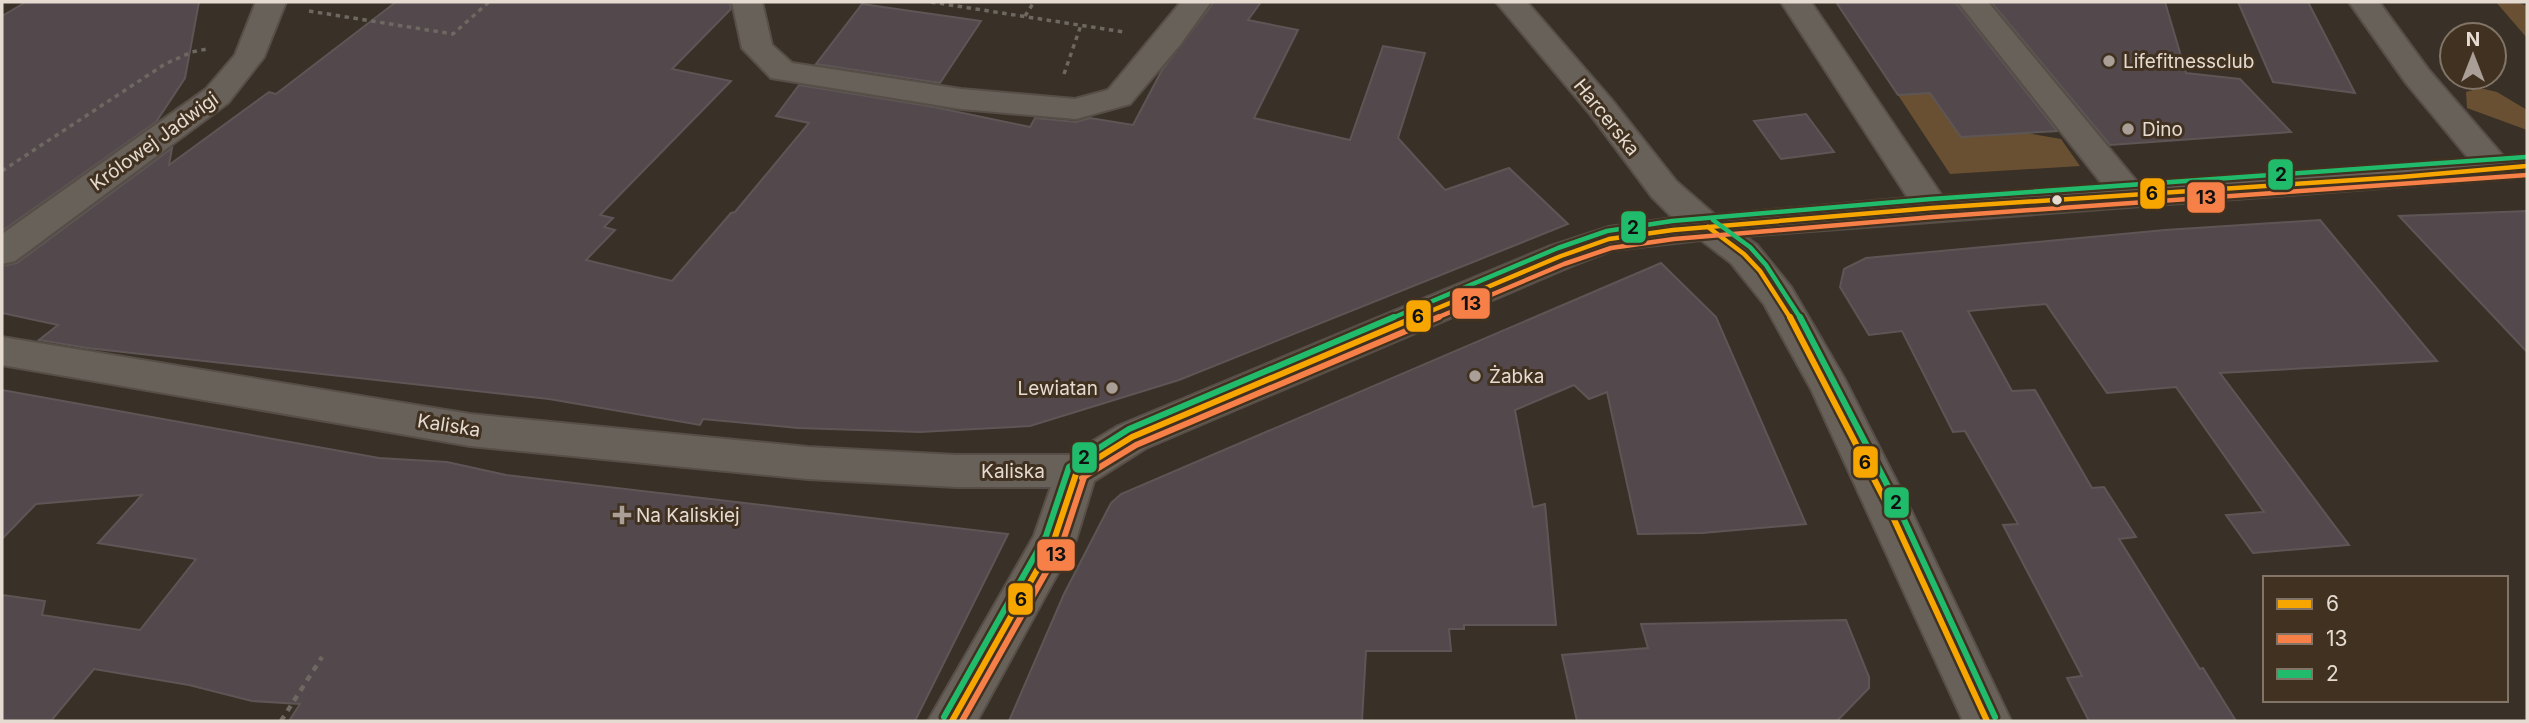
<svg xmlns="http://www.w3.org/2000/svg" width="2529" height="723" font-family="Inter,sans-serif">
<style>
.green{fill:#6a5032}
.building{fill:#53484b;stroke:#5e5656;stroke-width:2}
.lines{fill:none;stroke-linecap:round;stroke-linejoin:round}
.minor-casing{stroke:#564e47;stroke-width:4}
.path-far1{stroke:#6e6862;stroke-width:3.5;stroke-dasharray:4.5 4.5;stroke-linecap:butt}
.path{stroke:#6e6862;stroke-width:4.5;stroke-dasharray:6 6;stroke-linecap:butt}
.minor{fill:#68615a;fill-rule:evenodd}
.bus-1-far1-casing{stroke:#403120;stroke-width:9}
.bus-1-casing{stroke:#403120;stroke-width:11}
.bus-2-far1-casing{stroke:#403120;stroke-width:9}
.bus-2-casing{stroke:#403120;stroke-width:11}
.bus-3-far1-casing{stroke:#403120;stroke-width:9}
.bus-3-casing{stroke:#403120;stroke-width:11}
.bus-1-far1{stroke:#f7a600;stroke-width:4.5}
.bus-1{stroke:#f7a600;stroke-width:6}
.bus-2-far1{stroke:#f78048;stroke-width:4.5}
.bus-2{stroke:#f78048;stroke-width:6}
.bus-3-far1{stroke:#20bc6c;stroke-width:4.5}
.bus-3{stroke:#20bc6c;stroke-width:6}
.poi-dot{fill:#a99f96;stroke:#403120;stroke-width:2.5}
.bus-dot{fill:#e5dbd1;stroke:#403120;stroke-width:2.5}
.labels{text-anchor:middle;stroke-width:6;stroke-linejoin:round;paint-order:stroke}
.poi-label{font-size:19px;fill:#e5dbd1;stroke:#403120;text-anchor:start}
.street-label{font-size:19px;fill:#e5dbd1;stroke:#403120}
.line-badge{stroke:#403120;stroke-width:2.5}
.pale-badge-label{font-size:19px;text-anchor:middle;font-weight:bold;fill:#111}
</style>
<rect width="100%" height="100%" fill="#393027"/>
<!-- green -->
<g class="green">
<polygon points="2496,2 2517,2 2527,6 2527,38"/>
<polygon points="2480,88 2497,92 2527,110 2527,130 2467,108 2466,92"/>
<polygon points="1930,93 1961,137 2027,133 2061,139 2080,166 1950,174 1898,95"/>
</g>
<!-- building -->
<g class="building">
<polygon points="26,2 199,2 185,78 156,122 2,231 2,16"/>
<polygon points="396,2 730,2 731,9 672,69 731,81 600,215 613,218 604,227 615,230 586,260 672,281 731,213 735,212 809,123 776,116 799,85 934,107 1030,127 1035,118 1076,122 1090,118 1133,125 1162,70 1214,2 1261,2 1248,20 1298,30 1254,118 1350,140 1383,46 1425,53 1398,138 1445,190 1509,168 1568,224 1179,380 1030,426 920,432 798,428 703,419 700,425 549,399 87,348 39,340 58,325 2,313 2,266 17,263 172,148 169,165 269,92 276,94"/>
<polygon points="1836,2 1955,2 2057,131 1961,137 1930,93 1898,95"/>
<polygon points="1991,2 2165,2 2186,73 2240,79 2291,132 2110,145"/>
<polygon points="2238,2 2308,2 2355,93 2273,82"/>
<polygon points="862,4 981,21 940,83 816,64"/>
<polygon points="1806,114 1834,152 1781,159 1754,121"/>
<polygon points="2527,211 2527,352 2399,216"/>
<polygon points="2320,220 2437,361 2220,373 2349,545 2253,553 2226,515 2264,512 2176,387 2107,393 2046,304 1968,311 2012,391 2035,390 2092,488 2104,487 2136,537 2119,539 2200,669 2203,668 2236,721 2089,721 2067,678 2082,676 2003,525 2018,524 1965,431 1953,432 1902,331 1869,335 1840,287 1844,269 1866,258 2165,230"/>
<polygon points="1661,263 1716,317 1806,524 1702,533 1638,534 1607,392 1589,399 1574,385 1515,410 1533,507 1545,504 1556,625 1464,625 1464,629 1449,629 1451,651 1366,651 1362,721 1009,721 1064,594 1111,503 1121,494"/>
<polygon points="2,390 379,458 447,462 506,475 1008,534 915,721 289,721 300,704 252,701 189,685 94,669 51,721 2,721 2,595 45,601 42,615 140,630 196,559 98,543 142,495 36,504 2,539"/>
<polygon points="1846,620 1869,677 1869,688 1837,721 1577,721 1562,655 1648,648 1641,624"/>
</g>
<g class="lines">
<!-- minor casing -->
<g class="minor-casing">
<g id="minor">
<polygon points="256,2 286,2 264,57 228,103 15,261 2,264 2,234 206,89 235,55"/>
<polygon points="732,2 762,2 772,45 792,63 961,89 1075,99 1108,90 1181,2 1211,2 1180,45 1130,104 1076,119 961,109 771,78 742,48"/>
<polygon points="1496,2 1527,2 1612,100 1676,181 1715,215 1908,198 1781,2 1811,2 1942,196 2103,185 1958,2 1988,2 2138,183 2470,160 2406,83 2349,2 2379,2 2428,69 2504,157 2527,155 2527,177 1744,236 1757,245 1791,287 1844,378 1907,502 2011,721 1963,721 1811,389 1764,304 1731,263 1701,240 1613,250 1574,265 1146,448 1094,481 1076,540 977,721 928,721 1034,536 1051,487 956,487 808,479 470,446 2,365 2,337 470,414 808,447 956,455 1070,455 1118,426 1548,247 1609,227 1673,218 1652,197 1590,114"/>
</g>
</g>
<!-- path-far1 -->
<g class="path-far1">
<polyline points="931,2 1124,32"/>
<polyline points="309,11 453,34 489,2"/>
<polyline points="1025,16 1034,2"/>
<polyline points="1064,74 1081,25"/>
<polyline points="2,171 165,64 192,52 207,49"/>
</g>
<!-- path -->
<polyline class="path" points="281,721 322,657"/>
<!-- minor -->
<use href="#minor" class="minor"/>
<!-- bus-1-far1 casing -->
<g class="bus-1-far1-casing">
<g id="bus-1-far1">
<polyline points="1708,227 1744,254 1760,271 1791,319"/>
<polyline points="1412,319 1561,256 1609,239 1673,230 1932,208 2401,177 2527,166"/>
</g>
</g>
<!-- bus-1 casing -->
<g class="bus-1-casing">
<g id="bus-1">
<polyline points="1790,317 1886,502 1987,721"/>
<polyline points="1077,471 1132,437 1416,317"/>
<polyline points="952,721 1054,540 1077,471"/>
</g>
</g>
<!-- bus-2-far1 casing -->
<g class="bus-2-far1-casing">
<polyline id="bus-2-far1" points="1434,319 1564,264 1611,248 1674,239 1933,217 2527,175"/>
</g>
<!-- bus-2 casing -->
<g class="bus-2-casing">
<g id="bus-2">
<polyline points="1082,478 1136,445 1439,317"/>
<polyline points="962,721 1062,544 1085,474"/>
</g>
</g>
<!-- bus-3-far1 casing -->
<g class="bus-3-far1-casing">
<g id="bus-3-far1">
<polyline points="1713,220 1750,247 1766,265 1801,319"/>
<polyline points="1390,319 1558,248 1607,231 1672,221 1931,199 2526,157"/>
</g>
</g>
<!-- bus-3 casing -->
<g class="bus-3-casing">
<g id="bus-3">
<polyline points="1800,317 1894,498 1995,717"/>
<polyline points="944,717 1046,536 1069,467 1129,429 1394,317"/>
</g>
</g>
<!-- bus-1-far1 -->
<use href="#bus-1-far1" class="bus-1-far1"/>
<!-- bus-1 -->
<use href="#bus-1" class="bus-1"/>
<!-- bus-2-far1 -->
<use href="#bus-2-far1" class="bus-2-far1"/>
<!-- bus-2 -->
<use href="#bus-2" class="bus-2"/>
<!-- bus-3-far1 -->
<use href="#bus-3-far1" class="bus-3-far1"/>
<!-- bus-3 -->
<use href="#bus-3" class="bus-3"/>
</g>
<!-- markers -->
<g class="poi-dot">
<circle cx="2109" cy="61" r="7"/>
<circle cx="2128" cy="129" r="7"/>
<circle cx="1475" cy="376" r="7"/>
<circle cx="1112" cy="388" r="7"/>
<path d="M618.5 504.5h7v7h7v7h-7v7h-7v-7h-7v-7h7z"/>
</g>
<circle class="bus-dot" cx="2057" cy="200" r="6"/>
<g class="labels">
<!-- poi labels -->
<g class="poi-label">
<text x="2123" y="68">Lifefitnessclub</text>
<text x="2142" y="136">Dino</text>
<text x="1489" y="383">Żabka</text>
<text x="1098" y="395" text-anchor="end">Lewiatan</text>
<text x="636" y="522">Na Kaliskiej</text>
</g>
<!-- street labels -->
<g class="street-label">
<text transform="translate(1607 117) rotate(51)" y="7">Harcerska</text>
<text transform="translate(154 141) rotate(-36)" y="7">Królowej Jadwigi</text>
<text transform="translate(449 425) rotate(9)" y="7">Kaliska</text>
<text x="1013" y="478">Kaliska</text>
</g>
</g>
<g class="line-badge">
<rect x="2267" y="158" width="27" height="33" rx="7" fill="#20bc6c"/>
<rect x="2139" y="177" width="27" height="33" rx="7" fill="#f7a600"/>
<rect x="2186" y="181" width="40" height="33" rx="7" fill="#f78048"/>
<rect x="1620" y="210" width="27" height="34" rx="7" fill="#20bc6c"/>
<rect x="1451" y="287" width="40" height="33" rx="7" fill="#f78048"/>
<rect x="1405" y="299" width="27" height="34" rx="7" fill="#f7a600"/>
<rect x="1071" y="441" width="27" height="33" rx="7" fill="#20bc6c"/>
<rect x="1852" y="445" width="27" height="34" rx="7" fill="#f7a600"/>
<rect x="1883" y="486" width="27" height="33" rx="7" fill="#20bc6c"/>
<rect x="1036" y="538" width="40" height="34" rx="7" fill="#f78048"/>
<rect x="1007" y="582" width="27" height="34" rx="7" fill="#f7a600"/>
</g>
<g class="pale-badge-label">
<text x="2281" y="181">2</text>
<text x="2152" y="200">6</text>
<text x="2206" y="204">13</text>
<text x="1633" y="234">2</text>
<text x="1471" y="310">13</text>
<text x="1418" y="323">6</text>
<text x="1084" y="464">2</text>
<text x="1865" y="469">6</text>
<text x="1896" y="509">2</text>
<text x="1056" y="561">13</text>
<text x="1021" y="606">6</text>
</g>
<!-- border -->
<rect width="2529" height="723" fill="none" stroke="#e5dbd1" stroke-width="7"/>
<!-- legend -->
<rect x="2263" y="576" width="245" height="126" fill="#403120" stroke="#827567" stroke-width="2"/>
<rect x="2277" y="599" width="35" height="10" fill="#f7a600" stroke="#827567" stroke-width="2"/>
<text x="2326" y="611" font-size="21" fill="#e5dbd1">6</text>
<rect x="2277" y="634" width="35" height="10" fill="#f78048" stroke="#827567" stroke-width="2"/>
<text x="2326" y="646" font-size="21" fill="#e5dbd1">13</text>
<rect x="2277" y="669" width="35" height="10" fill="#20bc6c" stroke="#827567" stroke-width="2"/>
<text x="2326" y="681" font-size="21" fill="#e5dbd1">2</text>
<!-- north arrow -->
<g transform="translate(2473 56)"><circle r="33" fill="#403120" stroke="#827567" stroke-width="2"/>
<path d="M0-5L12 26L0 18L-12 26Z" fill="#a99f96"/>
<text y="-10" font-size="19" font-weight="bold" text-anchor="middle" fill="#e5dbd1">N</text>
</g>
</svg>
